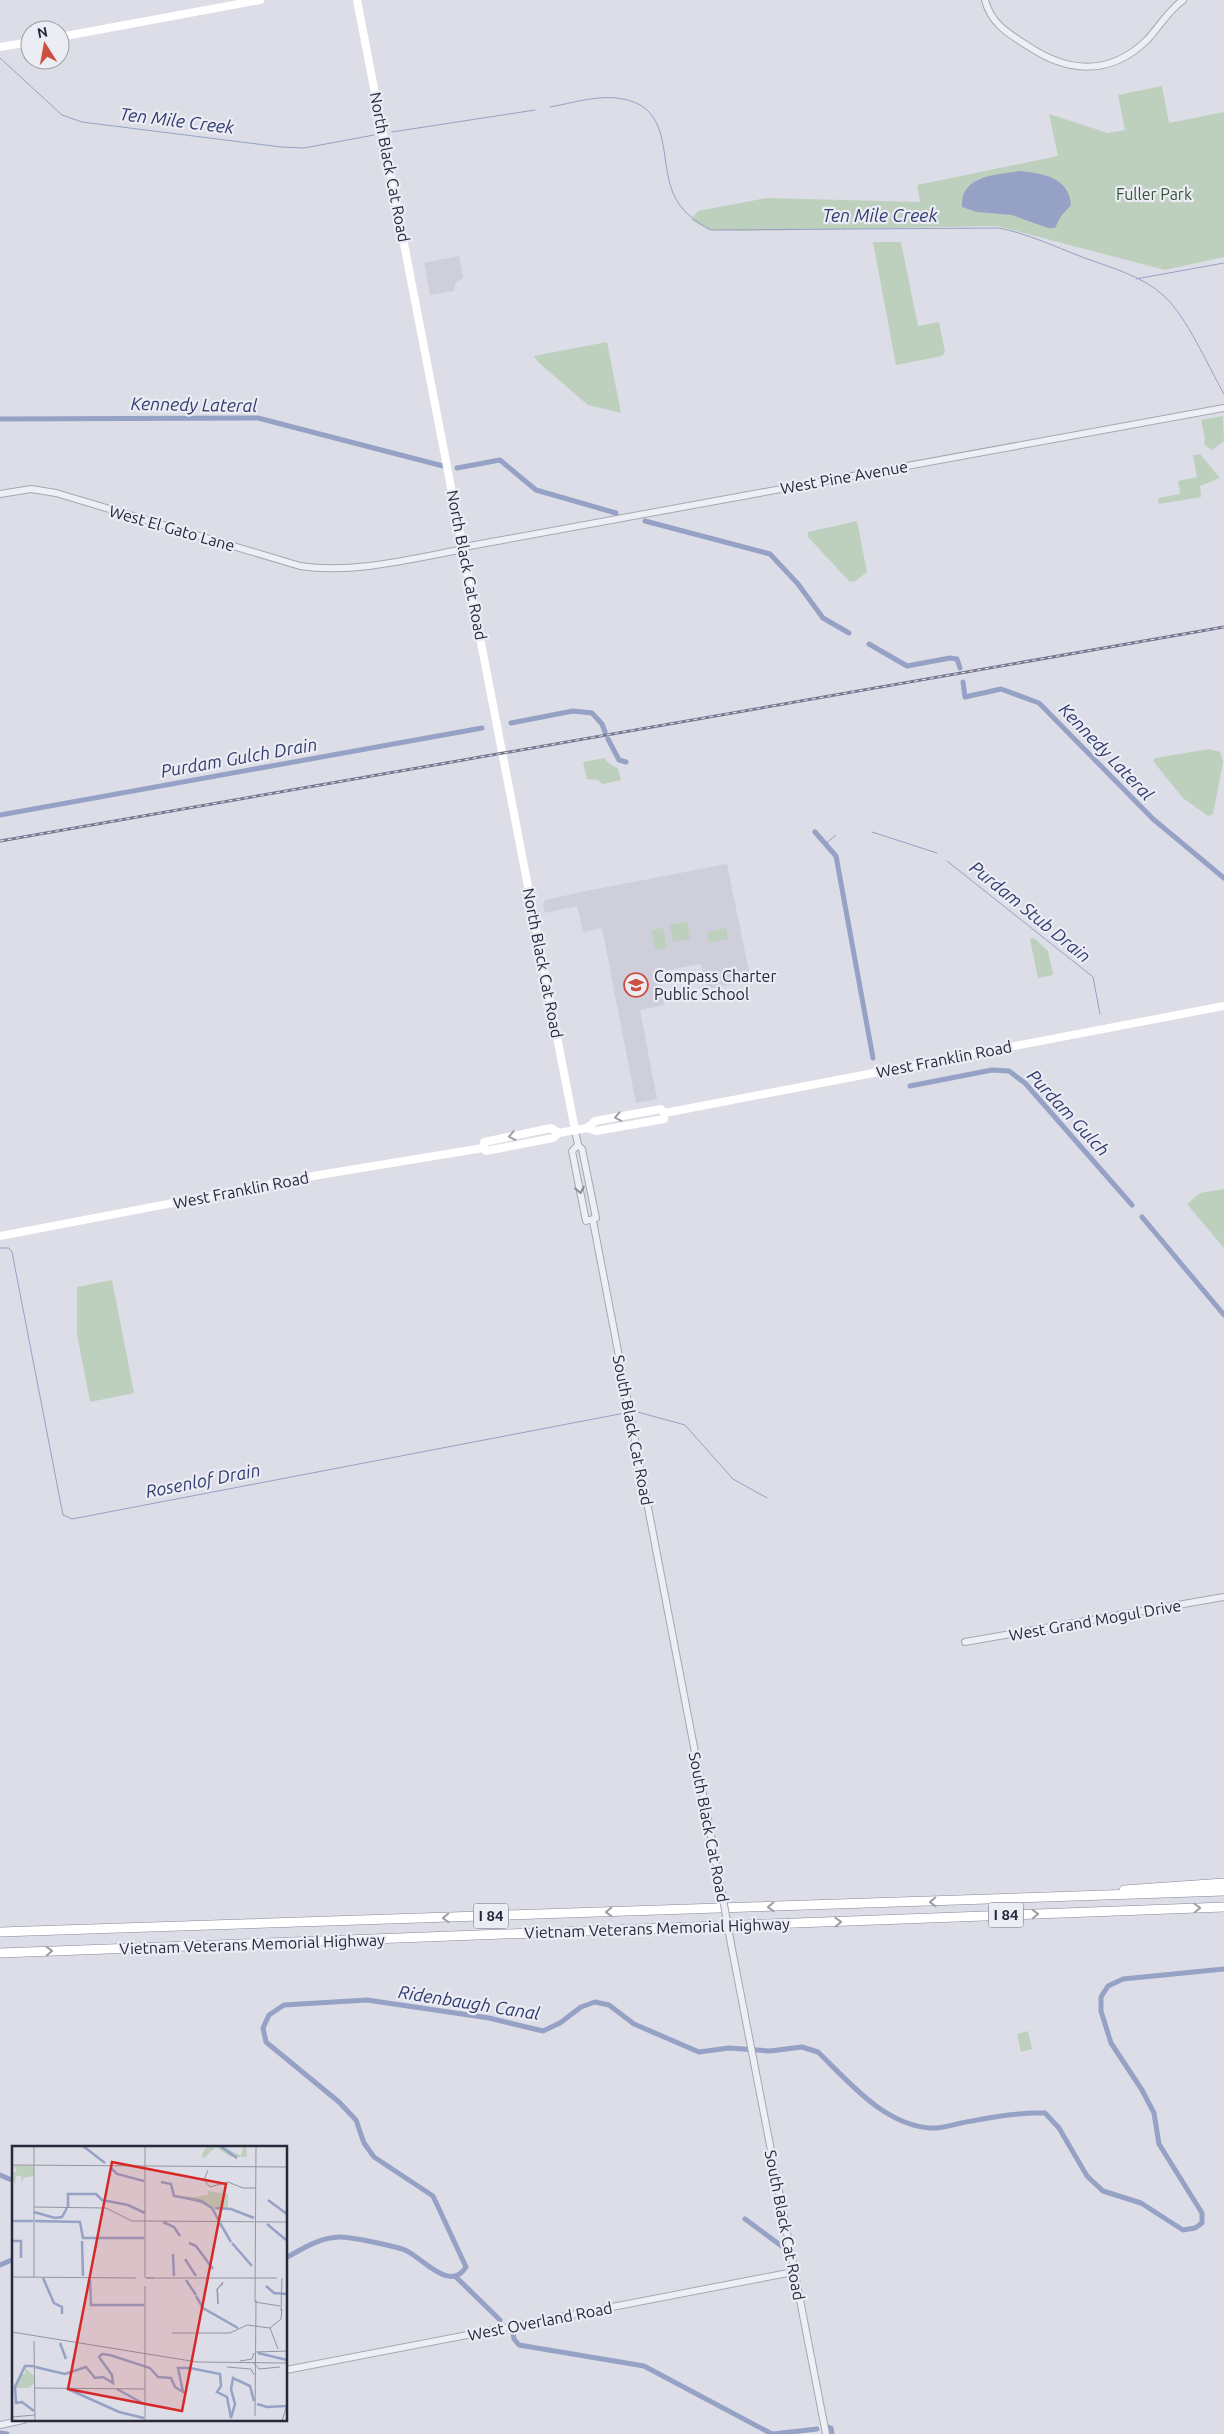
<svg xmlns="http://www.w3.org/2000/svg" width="1224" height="2434" font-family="Ubuntu,sans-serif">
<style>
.built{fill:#cecfdb}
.green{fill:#bdd0bd}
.water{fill:#96a1c6}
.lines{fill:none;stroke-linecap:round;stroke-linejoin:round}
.stream{stroke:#96a1c6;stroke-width:1}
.canal{stroke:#96a1c6;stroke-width:5}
.tertiary-casing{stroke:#a5a7b3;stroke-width:8}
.motorway-casing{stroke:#83879c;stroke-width:10}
.tertiary{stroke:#eeeff4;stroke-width:6}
.secondary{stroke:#fff;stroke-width:8}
.motorway{stroke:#fff;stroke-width:9}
.rail-casing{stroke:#75788f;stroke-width:3}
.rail{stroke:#ebecf4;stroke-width:1;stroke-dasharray:4;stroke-linecap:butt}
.tertiary-bridge-casing{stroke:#a5a7b3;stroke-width:8;stroke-linecap:butt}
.tertiary-bridge{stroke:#eeeff4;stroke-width:6}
.oneway{stroke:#9d9ea7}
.oneway2{stroke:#8a8c98}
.labels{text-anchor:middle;stroke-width:4.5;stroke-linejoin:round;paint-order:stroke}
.shield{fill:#ebecf4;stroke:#616373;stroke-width:1}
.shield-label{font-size:15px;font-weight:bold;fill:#26283c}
.street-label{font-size:16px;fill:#26283c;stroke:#ebecf4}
.park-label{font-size:16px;fill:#335736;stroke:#ebecf4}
.poi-label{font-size:16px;fill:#26283c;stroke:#ebecf4;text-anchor:start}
.water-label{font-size:18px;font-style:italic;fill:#313c6f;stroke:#ebecf4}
.inset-river{fill:none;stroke:#96a1c6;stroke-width:2.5}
.inset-road{fill:none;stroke:#9395a2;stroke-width:1}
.view{fill:#d62828;fill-opacity:0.15;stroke:#d62828;stroke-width:2.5}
.inset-edge{fill:none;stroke:#26283c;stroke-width:2.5}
</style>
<rect width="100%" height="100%" fill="#dcdde6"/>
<!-- built -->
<g class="built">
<polygon points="459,256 463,278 456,282 454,291 430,295 424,263"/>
<polygon points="727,864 751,981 706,989 701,964 657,972 664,1005 640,1010 657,1099 636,1103 602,928 583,932 577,906 545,913 543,905 545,900 586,891"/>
</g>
<!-- green -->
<g class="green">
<polygon points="1162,86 1169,123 1224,112 1224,257 1165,270 997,226 743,231 709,230 691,220 698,211 766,198 920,202 917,185 1058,156 1049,114 1108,133 1125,130 1118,95"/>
<polygon points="873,242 901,242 918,326 939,322 945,352 942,356 896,365"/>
<polygon points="607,342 621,413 588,405 538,362 534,356"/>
<polygon points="1223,416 1224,441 1212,450 1204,444 1205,439 1201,420"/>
<polygon points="1200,454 1220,478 1200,486 1201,497 1159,504 1158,498 1180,494 1178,481 1197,477 1193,455"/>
<polygon points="857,521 867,572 854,582 849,581 808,537 808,532"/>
<polygon points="1210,749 1220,752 1223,762 1213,814 1208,816 1183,798 1153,761 1155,758"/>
<polygon points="605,758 606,761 618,769 621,780 602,784 598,780 587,779 583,762"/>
<polygon points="687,921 690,939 673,942 670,925"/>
<polygon points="663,928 667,948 655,950 652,930"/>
<polygon points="726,928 728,939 709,943 707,932"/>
<polygon points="1034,938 1048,951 1053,975 1038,978 1030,939"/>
<polygon points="1224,1189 1224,1248 1187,1204 1200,1193"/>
<polygon points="112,1280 134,1393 90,1402 77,1334 77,1287"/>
<polygon points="1028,2031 1032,2049 1021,2052 1017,2034"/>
</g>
<!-- water -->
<path class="water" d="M1019,171c23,2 50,6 52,34l-10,11 -6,12h-7l-36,-13 -35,-3 -15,-5c-2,-32 34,-32 57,-36z"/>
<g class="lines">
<!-- stream -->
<g class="stream">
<polyline points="0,58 62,115 82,122 281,147 304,148 374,135"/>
<path d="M550,107c23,-4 50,-13 73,-8 49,9 36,59 50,94 7,17 21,28 38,37l288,-2c29,6 55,18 83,29 27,10 61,19 82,39 23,21 44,70 60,98"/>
<polyline points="392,132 535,110"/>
<polyline points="1136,279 1224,263"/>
<polyline points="872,832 937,853"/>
<polyline points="825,844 836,835"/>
<polyline points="947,861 1093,977 1100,1014"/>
<polyline points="0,1248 9,1248 12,1252 63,1515 72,1519 625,1413"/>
<polyline points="634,1411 685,1425 733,1479 767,1498"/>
</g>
<!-- canal -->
<g class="canal">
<polyline points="0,419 258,418 443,466"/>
<polyline points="457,468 500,460 536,490 616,513"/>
<polyline points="645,521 770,554 798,584 823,618 849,633"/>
<polyline points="869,644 907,666 950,658 957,659 960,668"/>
<polyline points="963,682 965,697 1001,689 1039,703 1153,819 1224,878"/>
<polyline points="511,723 573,711 592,713 602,724 605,732"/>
<polyline points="608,739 619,760 626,762"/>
<polyline points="0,815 482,728"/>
<polyline points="815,832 836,856 873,1058"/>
<polyline points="910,1086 992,1070 1009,1071 1025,1083 1132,1205"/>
<polyline points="1142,1217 1224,1315"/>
<polyline points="0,2175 14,2181"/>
<polyline points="745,2219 783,2247"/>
<path d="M286,2258c17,-10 35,-21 54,-21 12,0 54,9 65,13 18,8 45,43 61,17l-33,-71 -59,-39 -10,-14 -8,-23 -17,-18 -73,-60 -3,-14 6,-13 15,-10 83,-5 122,18 54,13 17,-8 21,-16 14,-5 14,3 25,19 65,28 30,-4 41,3 32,-4 16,5c31,30 66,73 113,76 9,1 21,-3 30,-5 28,-5 56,-11 84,-10l14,15 28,48 16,15 38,12 42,27 12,-2 7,-5v-10l-43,-69 -5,-31 -12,-23 -31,-47 -10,-32v-14l7,-11 15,-7 101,-10"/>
<polyline points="0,2265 14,2259"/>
<polyline points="456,2277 500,2320"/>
<polyline points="513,2332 514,2339 519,2345 644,2366 772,2434"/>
<polyline points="828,2427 831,2428 832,2434"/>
<polyline points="0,2433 7,2434"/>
<polyline points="773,2434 817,2429"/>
</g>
<!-- tertiary casing -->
<g class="tertiary-casing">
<g id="tertiary">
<path d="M985,0c6,24 24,34 43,46 40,27 82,30 119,-6 12,-13 21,-29 36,-40"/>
<path d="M0,494l31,-5 25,4 244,73c53,8 111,-7 164,-17"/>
<polyline points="464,547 1224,408"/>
<polyline points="575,1130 578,1145 582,1149 596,1218 586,1221 572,1151 578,1145"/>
<polyline points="593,1221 722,1893"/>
<polyline points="965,1642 1224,1597"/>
<polyline points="731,1944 826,2434"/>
<polyline points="286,2370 793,2272"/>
<polyline points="0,2425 23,2420"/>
</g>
</g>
<!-- motorway casing -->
<g class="motorway-casing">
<g id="motorway">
<polyline points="1124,1890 1224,1883"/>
<polyline points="0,1932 1224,1891"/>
<polyline points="0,1953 1224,1907"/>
</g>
</g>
<!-- tertiary -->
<use href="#tertiary" class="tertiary"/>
<!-- secondary -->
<g class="secondary">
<polyline points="357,0 575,1130"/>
<polyline points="60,37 260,0"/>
<polyline points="0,47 30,42"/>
<polyline points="664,1113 664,1119 596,1131 587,1128 595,1121 661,1109 664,1113 675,1111 1224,1006"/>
<polyline points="559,1133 551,1128 484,1142 483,1148 486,1151 553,1138 559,1133 587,1128"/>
<polyline points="0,1236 319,1175 483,1148"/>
</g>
<!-- motorway -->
<use href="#motorway" class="motorway"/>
<!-- rail casing -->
<g class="rail-casing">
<polyline id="rail" points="0,841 1224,627"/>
</g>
<!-- rail -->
<use href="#rail" class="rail"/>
<!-- tertiary-bridge casing -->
<g class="tertiary-bridge-casing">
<polyline id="tertiary-bridge" points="722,1893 731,1944"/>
</g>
<!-- tertiary-bridge -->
<use href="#tertiary-bridge" class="tertiary-bridge"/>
</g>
<!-- one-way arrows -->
<defs><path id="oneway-chevron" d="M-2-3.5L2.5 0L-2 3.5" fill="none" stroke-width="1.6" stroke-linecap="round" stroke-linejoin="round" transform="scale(1.25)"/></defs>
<g class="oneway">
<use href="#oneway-chevron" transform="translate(618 1117) rotate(169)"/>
<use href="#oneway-chevron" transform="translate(512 1136) rotate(169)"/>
<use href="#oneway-chevron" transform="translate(933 1902) rotate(178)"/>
<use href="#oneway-chevron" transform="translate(771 1907) rotate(178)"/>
<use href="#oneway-chevron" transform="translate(1197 1908) rotate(-2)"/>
<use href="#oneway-chevron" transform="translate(609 1912) rotate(178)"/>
<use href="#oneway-chevron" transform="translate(1035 1914) rotate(-2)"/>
<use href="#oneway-chevron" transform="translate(446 1918) rotate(178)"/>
<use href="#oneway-chevron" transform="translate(838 1922) rotate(-2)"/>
<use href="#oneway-chevron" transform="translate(49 1951) rotate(-2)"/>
</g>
<use class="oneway2" href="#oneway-chevron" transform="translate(580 1190) rotate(79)"/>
<!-- icons -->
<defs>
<g id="school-ring" transform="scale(1.25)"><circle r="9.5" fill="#ebecf4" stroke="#cc4f40" stroke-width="1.5"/><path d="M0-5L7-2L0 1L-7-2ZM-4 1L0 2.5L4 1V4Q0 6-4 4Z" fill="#cc4f40"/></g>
</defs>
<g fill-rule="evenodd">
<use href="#school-ring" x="636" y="985"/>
</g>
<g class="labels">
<!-- shield labels -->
<g class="shield">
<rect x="988.5" y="1902.5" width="35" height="25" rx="4"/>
<rect x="473.5" y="1903.5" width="35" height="25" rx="4"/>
</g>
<g class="shield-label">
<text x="1006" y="1920">I 84</text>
<text x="491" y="1921">I 84</text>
</g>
<!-- street labels -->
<g class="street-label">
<text transform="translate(390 167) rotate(79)" y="6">North Black Cat Road</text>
<text transform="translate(844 477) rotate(-10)" y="6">West Pine Avenue</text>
<text transform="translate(172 528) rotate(16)" y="6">West El Gato Lane</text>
<text transform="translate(467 565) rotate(79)" y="6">North Black Cat Road</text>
<text transform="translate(543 963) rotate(79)" y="6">North Black Cat Road</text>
<text transform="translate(944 1059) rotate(-11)" y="6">West Franklin Road</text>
<text transform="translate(241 1190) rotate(-11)" y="6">West Franklin Road</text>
<text transform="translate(633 1430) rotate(79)" y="6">South Black Cat Road</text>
<text transform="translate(1095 1620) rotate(-10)" y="6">West Grand Mogul Drive</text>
<text transform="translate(709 1827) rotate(79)" y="6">South Black Cat Road</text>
<text transform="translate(657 1928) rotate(-2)" y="6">Vietnam Veterans Memorial Highway</text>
<text transform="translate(252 1944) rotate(-2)" y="6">Vietnam Veterans Memorial Highway</text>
<text transform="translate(785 2225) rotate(79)" y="6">South Black Cat Road</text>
<text transform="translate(540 2321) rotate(-11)" y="6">West Overland Road</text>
</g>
<!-- park labels -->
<g class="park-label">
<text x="1154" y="200">Fuller Park</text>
</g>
<!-- poi labels -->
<g class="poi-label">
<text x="654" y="982">Compass Charter<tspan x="654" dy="18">Public School</tspan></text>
</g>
<!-- water labels -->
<g class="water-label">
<text transform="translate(177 121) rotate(7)" y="6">Ten Mile Creek</text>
<text x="880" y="222">Ten Mile Creek</text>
<text transform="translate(194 405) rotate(1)" y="6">Kennedy Lateral</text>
<text transform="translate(1106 752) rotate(46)" y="6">Kennedy Lateral</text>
<text transform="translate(239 758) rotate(-10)" y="6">Purdam Gulch Drain</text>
<text transform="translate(1030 912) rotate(39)" y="6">Purdam Stub Drain</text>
<text transform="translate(1068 1113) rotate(47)" y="6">Purdam Gulch</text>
<text transform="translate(203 1481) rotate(-11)" y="6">Rosenlof Drain</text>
<text transform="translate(469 2003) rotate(9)" y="6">Ridenbaugh Canal</text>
</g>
</g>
<!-- overview -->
<g transform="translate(12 2146)">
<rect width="275" height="275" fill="#dcdde6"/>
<path d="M195,0h16l18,10 2,-9 -4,-1h7l1,11h-16l-15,-10 -13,12 -1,-5zM2,20h19l1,10 -11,2 -1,5 -1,-7h-5l-1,8 -3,-5v-7h5zM196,45l20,3v14h-12l-44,-13 22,2 14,-2zM13,222l9,8v7l-5,5h-14l7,-14h3z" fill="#bdd0bd"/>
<path class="inset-river" d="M71,0l22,17M208,0l17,12M99,22l6,6 27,7M149,36l10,2 3,12 27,5 11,7 7,13M256,54l19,14M56,61v-13h28l6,6 26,5 17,8M203,62l16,1 23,9M22,66l21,6M43,72l7,-1 5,-9M0,75h21M23,75l45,1 3,16h61M151,76l11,5 6,9M208,77l11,19M255,78l19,16M0,95h9v17M70,95l1,35M177,97l7,3 17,23M220,97l20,23M161,108l1,22M173,113l11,17M31,132l11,25 8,4v7M78,134l1,25h53M174,134l10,15M254,140l8,7 13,1M184,150l7,12 35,20M48,197l6,16M246,207l29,7M22,220h-9l-10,21 1,16 6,-1 12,9M23,221l30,7 21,-7 9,11 8,-1 10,6 -1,-8 -13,-18 3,-3 8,1 40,13 8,9 13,1 4,9 8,5 -5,-24h12l30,6 1,12 -4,6 10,5 4,21 4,-14 -4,-15 2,-11 17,8 4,15M56,243l51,23 25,6M105,243l27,15M245,258l10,3 19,-1"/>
<path class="inset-road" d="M22,0v131M0,19l275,2M196,24l-4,10 6,7 18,-5 15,6h13M22,61l72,1 26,13h13M133,75l142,1M0,131l124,1M133,132v-132M142,132h-8h131M205,146l1,-4 4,-3 1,-3 -6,7v3l1,1v11l-1,-11M243,156l25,4M243,156l1,-156M269,165l1,-33M258,182l11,-9 1,-10M258,182l8,21M0,186l185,30 90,1M160,187h58l17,-8 23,3M22,195l1,80M244,206l31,-1M228,215l12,-2 2,-6M241,216l6,7 21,-2M215,221l24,2 3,6M23,242l110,1M243,270l1,-116M0,271l23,-2M133,275v-135M270,275l5,-16"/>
<path class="view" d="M100,16l114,22 -44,227 -114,-22z"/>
<rect width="275" height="275" class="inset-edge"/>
</g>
<!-- north arrow -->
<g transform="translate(45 45) rotate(349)"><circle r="24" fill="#ebecf4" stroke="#9c9eaa"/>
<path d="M0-4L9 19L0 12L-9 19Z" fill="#cc4f40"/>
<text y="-8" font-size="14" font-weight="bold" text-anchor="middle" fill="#26283c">N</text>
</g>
</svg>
